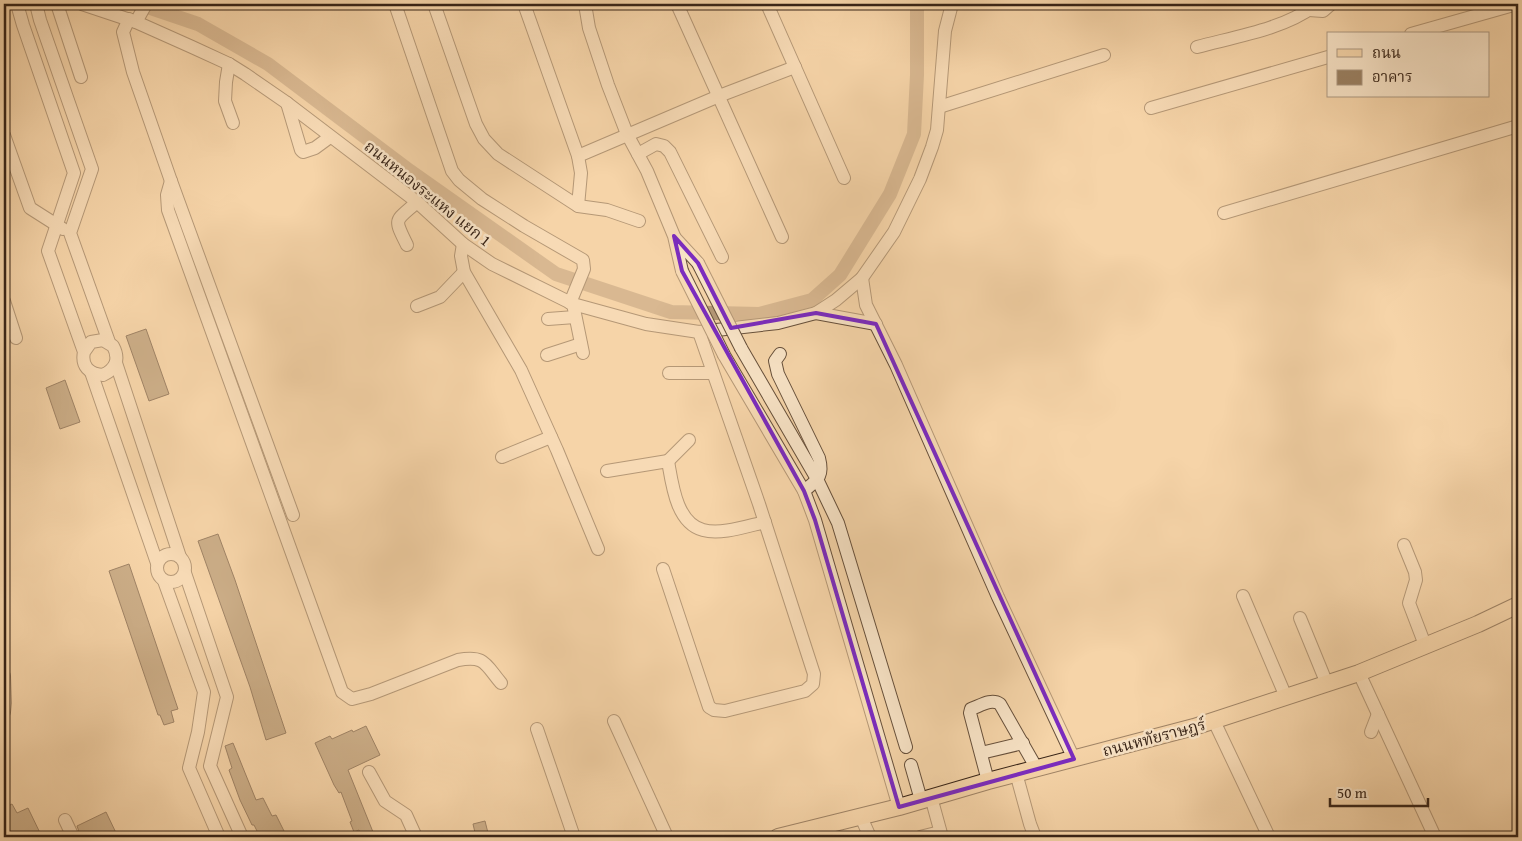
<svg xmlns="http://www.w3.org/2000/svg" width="1522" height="841" font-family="'Gentium Book Plus','Noto Serif Thai',serif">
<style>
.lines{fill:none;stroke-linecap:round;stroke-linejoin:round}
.canal{stroke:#b59877;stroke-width:14}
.building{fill:#9a8062;stroke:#382417}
.minor-casing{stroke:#67503b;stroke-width:14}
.major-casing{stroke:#382417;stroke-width:18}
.minor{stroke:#f8e3c6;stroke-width:12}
.major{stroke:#f5d4a8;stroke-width:16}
.minor-bridge-casing{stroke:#67503b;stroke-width:14;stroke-linecap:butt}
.minor-bridge{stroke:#f8e3c6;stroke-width:12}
.marked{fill:none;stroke:#7b2cbf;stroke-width:4;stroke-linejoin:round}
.labels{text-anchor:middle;stroke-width:5;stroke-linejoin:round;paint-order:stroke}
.street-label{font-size:16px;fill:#382417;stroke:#f8e3c6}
</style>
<rect width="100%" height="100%" fill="#f5d4a8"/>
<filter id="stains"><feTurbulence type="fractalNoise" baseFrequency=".004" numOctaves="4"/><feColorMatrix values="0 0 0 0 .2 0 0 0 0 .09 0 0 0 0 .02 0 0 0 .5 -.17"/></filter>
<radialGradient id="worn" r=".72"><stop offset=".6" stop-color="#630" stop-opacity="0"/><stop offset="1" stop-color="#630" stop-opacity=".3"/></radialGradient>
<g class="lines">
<!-- canal -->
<polyline class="canal" points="139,4 198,24 268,64 410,171 556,274 671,312 759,314 812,300 840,275 890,194 914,134 917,75 917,4"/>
</g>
<!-- building -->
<g class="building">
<polygon points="146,329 169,394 149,401 126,336"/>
<polygon points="65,380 80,422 60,429 46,388"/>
<polygon points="218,534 235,580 286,733 266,740 250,687 198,541"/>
<polygon points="129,564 178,709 171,711 174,722 164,725 160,715 158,715 109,571"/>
<polygon points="366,726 380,755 348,770 373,832 362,836 359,830 354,832 350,822 352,821 341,792 339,793 334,785 315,743 330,736 332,739 352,730 353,732"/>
<polygon points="233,743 256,800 263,798 272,816 276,815 287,837 260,837 254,825 252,825 240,800 229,770 232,768 225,746"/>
<polygon points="12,804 17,813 28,808 42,837 4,837 4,808"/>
<polygon points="106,812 118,837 81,837 77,826"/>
<polygon points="485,821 488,833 476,837 473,824"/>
</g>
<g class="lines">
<!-- minor casing -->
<g class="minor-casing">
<g id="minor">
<path d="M17,4l6,21 51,148 -26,78 36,101c-3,14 5,22 19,23 13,-6 17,-16 10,-29l-10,-6 -12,2 -7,10"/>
<polyline points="36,4 40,20 92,169 70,233 109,342"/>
<polyline points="57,4 81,77"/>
<polyline points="82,4 136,22 192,47 229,64 245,74 287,103 417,202 463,244 492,264 573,304 646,324 699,332 778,323 816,313 836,300 862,278 894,232 920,179 932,147 937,130 945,31 952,4"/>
<polyline points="395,4 452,171 459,180 482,199 524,226 583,260 584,269 570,303"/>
<polyline points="434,4 476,124 484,139 498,154 578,206 581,173 578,156 524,4"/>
<polyline points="585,4 589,28 608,85 627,134 647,171 674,236 682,271"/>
<polyline points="677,4 782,237"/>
<polyline points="767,4 844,178"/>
<polyline points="1309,10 1323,11 1331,4"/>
<polyline points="129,19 123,32 133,72 171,181 293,515"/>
<polyline points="136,22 146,4"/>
<polyline points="1411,34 1517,4"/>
<path d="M1197,47c37,-10 87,-18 117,-41v-2"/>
<polyline points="229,64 226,82 225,101 233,123"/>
<polyline points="287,103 301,150 303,152 315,148 330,137"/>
<polyline points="939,107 1104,55"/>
<polyline points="1151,108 1328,57"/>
<polyline points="4,135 30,208 63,229"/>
<polyline points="638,154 656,144 664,146 670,152 722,257"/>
<polyline points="578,156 719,96 795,67"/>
<path d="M171,181l-4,14 1,15 174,482 10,7 19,-5 87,-34c27,-5 27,4 43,23"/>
<polyline points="578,206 607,210 639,221"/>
<polyline points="1224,213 1518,126"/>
<polyline points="675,238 698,263"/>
<polyline points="463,244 461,256 464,272 521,370 557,450 598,549"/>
<path d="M407,245c-14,-28 -12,-23 10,-43"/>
<polyline points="862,278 866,305 896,365 998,597 1074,759"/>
<polyline points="4,301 16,338"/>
<polyline points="573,304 583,353"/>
<polyline points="417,306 440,297 464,272"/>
<polyline points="816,313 876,324"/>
<polyline points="548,319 575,317"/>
<polyline points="741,348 817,479 838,523 906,747"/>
<path d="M780,354l-5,7 3,13 41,84c5,19 -2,22 -15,33"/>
<polyline points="547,355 581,344"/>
<polyline points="724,355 804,491 815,520 899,807"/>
<polyline points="116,363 180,557"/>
<polyline points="91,372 157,563"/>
<polyline points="669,373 713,373"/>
<polyline points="502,457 551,437"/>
<polyline points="668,461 689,440"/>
<path d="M607,471l61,-10c4,22 8,62 35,69 18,5 44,-4 62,-8"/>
<polyline points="1404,545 1415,572 1416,580 1409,603 1425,645"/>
<circle cx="171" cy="568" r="14"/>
<polyline points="663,569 709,707 714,710 725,711 805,691 813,684 814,674 759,504 699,332"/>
<polyline points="185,573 227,697 210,766 242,837"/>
<polyline points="164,581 204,692 198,732 189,768 219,837"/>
<polyline points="1243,596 1286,697"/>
<polyline points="1300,618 1327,684"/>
<polyline points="1359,673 1435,837"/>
<polyline points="4,676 5,703 4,712"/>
<polyline points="614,721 667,837"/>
<polyline points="1214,721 1269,837"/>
<polyline points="537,729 574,837"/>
<polyline points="1371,732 1378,714"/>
<polyline points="981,753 1023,743"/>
<polyline points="911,765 921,800"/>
<polyline points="369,772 385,801 406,815 416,837"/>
<polyline points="1016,773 1030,824 1035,837"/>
<path d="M988,781l-18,-68 1,-4c9,-3 20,-11 29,-5l37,65"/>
<polyline points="931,797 942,837"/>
<polyline points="861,817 870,837"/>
<polyline points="65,820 73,837"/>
<polyline points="920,837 940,832"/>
</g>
</g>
<!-- major casing -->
<g class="major-casing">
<polyline id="major" points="778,837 899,807 988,781 1194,727 1359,673 1478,624 1518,605"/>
</g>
<!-- minor -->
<use href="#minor" class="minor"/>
<!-- major -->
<use href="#major" class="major"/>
<!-- minor-bridge casing -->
<g class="minor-bridge-casing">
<g id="minor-bridge">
<polyline points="698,263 741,348"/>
<polyline points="682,271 724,355"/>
</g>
</g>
<!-- minor-bridge -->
<use href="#minor-bridge" class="minor-bridge"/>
</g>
<!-- marked area -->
<path d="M0 0H1522V841H0ZM674,236l24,27 33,65 85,-15 60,11 198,435 -175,48 -84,-287 -11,-29 -122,-220z" fill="#f5d4a8" fill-opacity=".55" fill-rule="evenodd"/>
<path class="marked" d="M674,236l24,27 33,65 85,-15 60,11 198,435 -175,48 -84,-287 -11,-29 -122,-220z"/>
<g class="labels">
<!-- street labels -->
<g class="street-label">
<text transform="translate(428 193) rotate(39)" y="6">ถนนหนองระแหง แยก 1</text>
<text transform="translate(1154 737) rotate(-15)" y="6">ถนนหทัยราษฎร์</text>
</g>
</g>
<!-- margin -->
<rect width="1522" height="841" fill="none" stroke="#f5d4a8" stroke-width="20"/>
<rect x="5" y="5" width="1512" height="831" fill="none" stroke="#382417" stroke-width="2.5"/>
<rect x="10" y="10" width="1502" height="821" fill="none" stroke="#382417"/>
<!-- legend -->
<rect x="1327" y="32" width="162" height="65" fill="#f8e3c6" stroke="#ab9780"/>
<rect x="1337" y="49" width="25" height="8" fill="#f5d4a8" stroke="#ab9780"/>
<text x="1372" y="58" font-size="15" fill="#382417">ถนน</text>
<rect x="1337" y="70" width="25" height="15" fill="#9a8062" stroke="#ab9780"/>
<text x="1372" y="82" font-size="15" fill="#382417">อาคาร</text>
<!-- scale -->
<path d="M1330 798v8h98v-8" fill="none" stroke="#382417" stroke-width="2.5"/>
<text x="1337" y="798" font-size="15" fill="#382417" stroke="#f8e3c6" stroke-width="4" paint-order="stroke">50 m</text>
<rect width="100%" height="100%" filter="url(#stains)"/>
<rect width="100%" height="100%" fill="url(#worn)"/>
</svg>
